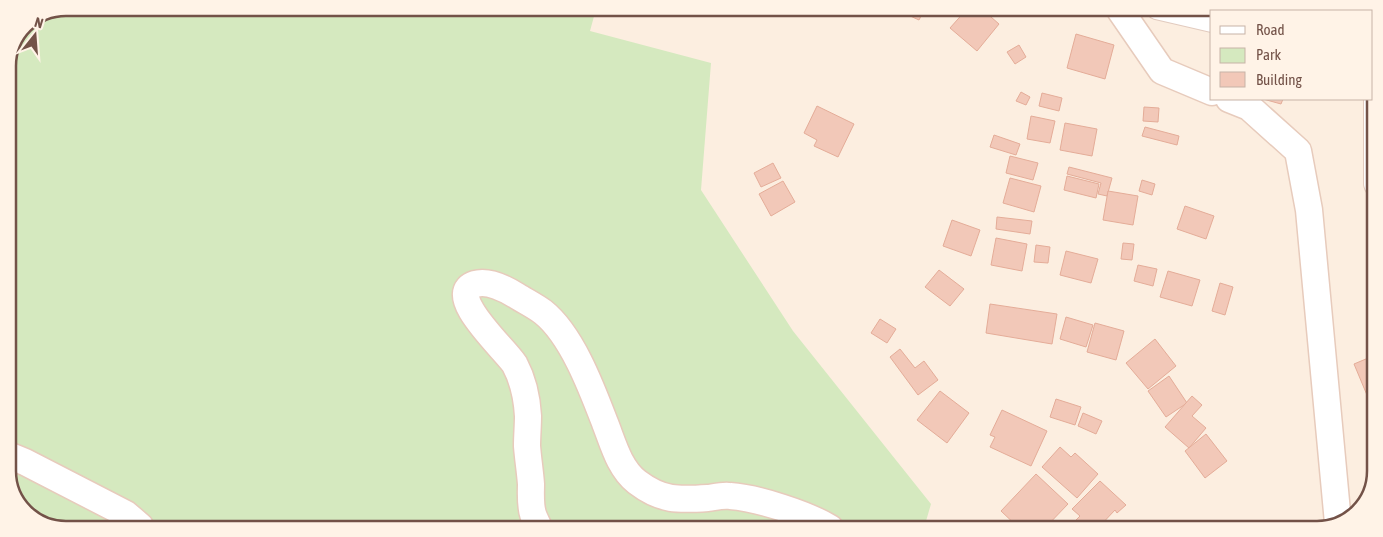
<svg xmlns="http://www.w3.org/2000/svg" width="1383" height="537" font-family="'Asap Condensed',sans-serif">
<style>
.green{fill:#d5e9bf}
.building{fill:#f2c8b8;stroke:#e4ac98}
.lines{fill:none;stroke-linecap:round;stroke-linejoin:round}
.minor-casing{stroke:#e2cbbf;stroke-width:20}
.secondary-casing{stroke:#e7cbbc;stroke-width:29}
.minor{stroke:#fff;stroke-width:18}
.secondary{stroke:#fff;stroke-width:26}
.rim{fill:none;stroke:#735248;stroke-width:2.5}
</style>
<rect width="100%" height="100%" fill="#fceee0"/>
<!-- green -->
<polygon class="green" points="67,8 596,9 590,31 711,63 701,190 793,331 931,504 924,528 47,526 29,513 8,453 8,63 25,25"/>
<!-- building -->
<g class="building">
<polygon points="734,9 748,9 747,14 734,11"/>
<polygon points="910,10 924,10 919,20 908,15"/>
<polygon points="966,10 983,10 999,24 977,51 950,28"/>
<polygon points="1232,10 1302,11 1304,11 1235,11"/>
<polygon points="1076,34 1114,45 1105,79 1067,68"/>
<polygon points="1019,45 1026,57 1015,64 1007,52"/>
<polygon points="1021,92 1030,97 1026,105 1016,101"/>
<polygon points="1042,93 1062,98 1059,111 1039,106"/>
<polygon points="1263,99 1283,99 1281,104"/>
<polygon points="817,106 854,124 838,157 814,146 817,140 804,133"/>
<polygon points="1144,107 1159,108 1158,122 1143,121"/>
<polygon points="1031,116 1055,121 1050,143 1027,139"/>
<polygon points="1065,123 1097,129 1092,156 1060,150"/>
<polygon points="1145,127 1179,136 1177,145 1142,136"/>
<polygon points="994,135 1020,144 1016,155 990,147"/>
<polygon points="1010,156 1038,163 1033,180 1006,173"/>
<polygon points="773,163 781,178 761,187 754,173"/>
<polygon points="1069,167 1112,178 1107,196 1098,194 1101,183 1067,174"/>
<polygon points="1067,176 1099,184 1096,198 1064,190"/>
<polygon points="1010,178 1041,186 1034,212 1003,203"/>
<polygon points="1142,180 1155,184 1152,195 1139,191"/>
<polygon points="783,181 795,202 771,216 759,194"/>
<polygon points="1108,191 1138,196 1133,225 1103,220"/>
<polygon points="1185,206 1214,216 1206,239 1177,229"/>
<polygon points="997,217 1032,221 1030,234 996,229"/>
<polygon points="952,220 980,230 971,256 943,246"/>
<polygon points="996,238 1027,244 1022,271 991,265"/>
<polygon points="1123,243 1134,244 1132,260 1121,259"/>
<polygon points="1036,245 1050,247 1048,263 1034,262"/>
<polygon points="1066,251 1098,259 1091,283 1060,275"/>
<polygon points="1138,265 1157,269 1153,286 1134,281"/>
<polygon points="939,270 964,289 950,306 925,287"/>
<polygon points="1168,271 1200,280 1192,306 1160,297"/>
<polygon points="1220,283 1233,287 1225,315 1212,311"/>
<polygon points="990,304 1057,314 1052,344 986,333"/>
<polygon points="1066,317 1093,325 1086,347 1060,339"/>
<polygon points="880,319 896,329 887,343 871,333"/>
<polygon points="1095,323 1124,331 1116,360 1087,352"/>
<polygon points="1155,339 1176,366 1148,389 1126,363"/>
<polygon points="900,349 915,368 924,361 938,380 918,395 890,357"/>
<polygon points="1373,356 1373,406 1372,407 1354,364"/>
<polygon points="1169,376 1187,403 1166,417 1148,391"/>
<polygon points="940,391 969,413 947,443 917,420"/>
<polygon points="1192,396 1202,405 1192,416 1206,428 1189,448 1165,427"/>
<polygon points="1056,399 1081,407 1075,425 1050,417"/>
<polygon points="1002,410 1047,431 1031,466 990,447 995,437 990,435"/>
<polygon points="1083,413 1102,421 1096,434 1078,426"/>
<polygon points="1206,434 1227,461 1205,478 1185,451"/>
<polygon points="1060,447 1071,457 1075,453 1098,474 1077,498 1042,467"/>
<polygon points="1036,474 1068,504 1044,529 1020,529 1001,511"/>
<polygon points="1100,481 1126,505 1117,513 1115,510 1097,529 1081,529 1074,522 1080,516 1072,509"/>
</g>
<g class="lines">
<!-- minor casing -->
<g class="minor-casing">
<g id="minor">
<polyline points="1156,10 1212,23"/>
<polyline points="1373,57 1373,184 1374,187"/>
</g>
</g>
<!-- secondary casing -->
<g class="secondary-casing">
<g id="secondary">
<polyline points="1120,10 1162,71 1212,92"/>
<polyline points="1229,99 1249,107 1298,151 1309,210 1338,523"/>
<polyline points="8,455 25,462 126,514 140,526"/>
<path d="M539,528c-2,-5 -5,-10 -6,-14 -3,-9 -2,-21 -2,-30 -1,-13 -3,-25 -4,-38 0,-10 1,-20 1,-30 -1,-17 -5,-36 -13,-51 -6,-12 -73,-71 -40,-81 13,-4 31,5 42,12 8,5 18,10 26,16 29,23 49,77 62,111 8,20 14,45 32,59 25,19 41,18 71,16 7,-1 15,-3 22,-2 28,2 77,18 100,32"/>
</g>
</g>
<!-- minor -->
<use href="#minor" class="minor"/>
<!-- secondary -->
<use href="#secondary" class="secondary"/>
</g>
<!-- crop -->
<path d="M0 0H1383V537H0ZM66 16H1317A50 50 0 0 1 1367 66V471A50 50 0 0 1 1317 521H66A50 50 0 0 1 16 471V66A50 50 0 0 1 66 16Z" fill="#fff3e7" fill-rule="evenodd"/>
<path class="rim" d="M66 16H1317A50 50 0 0 1 1367 66V471A50 50 0 0 1 1317 521H66A50 50 0 0 1 16 471V66A50 50 0 0 1 66 16Z"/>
<!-- legend -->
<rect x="1210" y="10" width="162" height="90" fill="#fff3e7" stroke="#c7b3a7"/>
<rect x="1220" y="26" width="25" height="8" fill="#ffffff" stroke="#c7b3a7"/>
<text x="1256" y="35" font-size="15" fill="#735248">Road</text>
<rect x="1220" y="48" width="25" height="15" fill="#d5e9bf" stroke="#c7b3a7"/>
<text x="1256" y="60" font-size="15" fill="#735248">Park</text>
<rect x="1220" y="72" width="25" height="15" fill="#f2c8b8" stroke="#c7b3a7"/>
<text x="1256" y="85" font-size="15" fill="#735248">Building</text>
<!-- north arrow -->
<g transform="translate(35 35) rotate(17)" stroke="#fff3e7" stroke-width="4" paint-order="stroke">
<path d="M0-4L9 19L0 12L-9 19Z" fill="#735248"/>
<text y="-8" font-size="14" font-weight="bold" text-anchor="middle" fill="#735248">N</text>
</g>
</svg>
